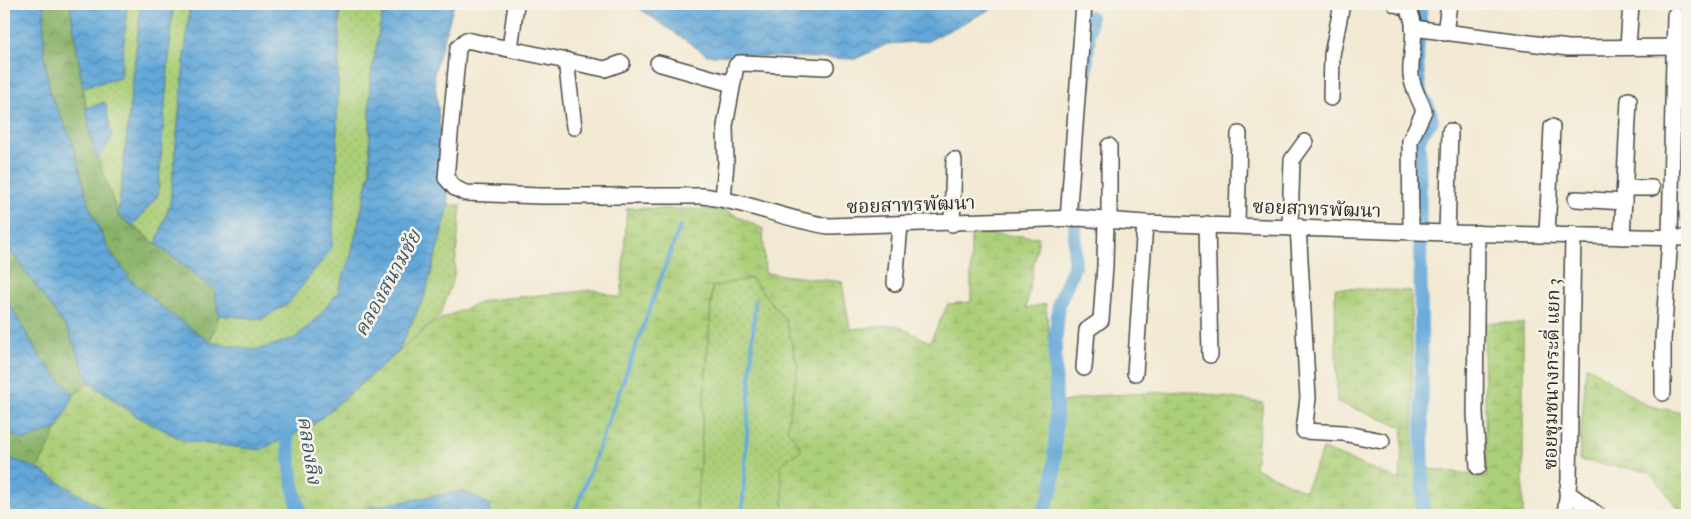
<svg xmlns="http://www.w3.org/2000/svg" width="1691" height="519" font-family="'IM FELL Double Pica','Noto Serif Thai',serif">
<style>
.grass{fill:url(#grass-dots);stroke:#6c7d52}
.forest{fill:url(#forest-crowns);stroke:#5a6e4a}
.wetland{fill:url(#wetland-marsh);stroke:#6c7d52}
.water{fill:url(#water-waves);stroke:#466982}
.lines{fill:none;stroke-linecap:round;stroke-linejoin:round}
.stream{stroke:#62a7d8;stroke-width:4}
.canal{stroke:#62a7d8;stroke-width:14}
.minor-casing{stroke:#494844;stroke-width:18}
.minor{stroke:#fff;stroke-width:15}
.labels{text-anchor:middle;stroke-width:5;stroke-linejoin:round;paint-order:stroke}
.street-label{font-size:19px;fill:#2b2b2b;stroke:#f7f3e8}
.water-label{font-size:20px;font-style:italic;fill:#3e5668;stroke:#f7f3e8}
</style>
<defs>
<pattern id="grass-dots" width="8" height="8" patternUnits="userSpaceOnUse" patternTransform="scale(1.25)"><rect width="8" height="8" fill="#accf79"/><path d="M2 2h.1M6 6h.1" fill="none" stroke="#94b269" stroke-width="1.8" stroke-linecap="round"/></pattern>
<pattern id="forest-crowns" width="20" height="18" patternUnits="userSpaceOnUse" patternTransform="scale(1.25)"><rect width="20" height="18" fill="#89b269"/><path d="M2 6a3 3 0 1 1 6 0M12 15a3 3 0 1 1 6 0" fill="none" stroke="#709157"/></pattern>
<pattern id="wetland-marsh" width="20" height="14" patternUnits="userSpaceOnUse" patternTransform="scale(1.25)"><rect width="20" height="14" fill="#accf79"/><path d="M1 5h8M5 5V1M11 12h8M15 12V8" fill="none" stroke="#94b269"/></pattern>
<pattern id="water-waves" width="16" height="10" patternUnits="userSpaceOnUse" patternTransform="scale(1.25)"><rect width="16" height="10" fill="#62a7d8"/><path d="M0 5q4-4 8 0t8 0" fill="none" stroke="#5188af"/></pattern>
</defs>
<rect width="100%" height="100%" fill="#f7f3e8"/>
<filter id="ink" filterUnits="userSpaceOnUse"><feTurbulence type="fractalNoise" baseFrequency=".02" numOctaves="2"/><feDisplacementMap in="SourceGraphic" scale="10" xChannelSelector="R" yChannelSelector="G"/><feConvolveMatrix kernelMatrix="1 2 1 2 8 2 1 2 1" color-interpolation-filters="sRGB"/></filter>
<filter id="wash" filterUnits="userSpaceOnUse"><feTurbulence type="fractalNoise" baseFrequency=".0096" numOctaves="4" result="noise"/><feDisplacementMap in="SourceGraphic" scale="20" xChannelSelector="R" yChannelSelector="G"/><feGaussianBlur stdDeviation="1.12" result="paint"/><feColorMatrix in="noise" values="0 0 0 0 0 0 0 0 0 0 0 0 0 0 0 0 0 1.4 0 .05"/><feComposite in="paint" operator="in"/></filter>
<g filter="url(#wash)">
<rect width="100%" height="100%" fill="#f2e9d3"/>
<!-- grass -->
<g class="grass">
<polygon points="127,4 141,4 118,215 97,159 112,138 105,103 86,108 83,87 120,78"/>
<polygon points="173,4 190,4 170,204 156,244 133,226 158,195"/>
<polygon points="340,4 384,4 370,81 370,172 351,255 338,292 318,317 295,338 257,350 210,342 219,315 262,319 336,178"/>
<polygon points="449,205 461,205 454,276 441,314 397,353 425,295"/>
<polygon points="752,278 786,321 798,367 787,429 802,449 784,502 784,515 696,515 712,287"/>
</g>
<!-- forest -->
<g class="forest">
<polygon points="44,4 70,4 91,139 118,215 214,289 219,315 210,342 168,312 130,279 108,248 89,206 72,140 50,94 44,53"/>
<polygon points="4,242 68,330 90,383 74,395 40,357 4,295"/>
<polygon points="58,428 38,469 4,456 4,432 25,440"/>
</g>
<!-- wetland -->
<g class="wetland">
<polygon points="627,208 725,210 763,229 765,273 842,282 850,329 895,325 930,342 948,304 971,302 971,233 1039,237 1026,308 1046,304 1055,404 1093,396 1186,391 1263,403 1255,468 1305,491 1323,449 1400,480 1403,427 1337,402 1335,288 1411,291 1414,467 1486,476 1484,323 1523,323 1523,515 784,515 781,464 802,449 787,429 798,367 786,321 751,278 712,287 696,515 489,515 490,505 463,491 325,515 121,515 106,511 38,469 74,395 90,383 138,417 313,425 434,322 486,300 594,290 621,298"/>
<polygon points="1586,365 1646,405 1687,414 1687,515 1684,515 1649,472 1579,460"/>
</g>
<!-- water -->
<g class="water">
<polygon points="4,4 44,4 44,53 50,94 72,140 89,206 108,248 130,279 168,312 210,342 257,350 295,338 318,317 338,292 351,255 370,172 370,81 384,4 454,4 434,74 449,205 425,295 397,353 313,425 260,450 185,441 138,417 90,383 68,330 4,242"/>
<polygon points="70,4 127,4 121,78 83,87"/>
<polygon points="141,4 173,4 158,195 133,226 118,215"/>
<polygon points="190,4 340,4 336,178 332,248 288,304 262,319 219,315 214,289 156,244 170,204"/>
<polygon points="633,4 1001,4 928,41 888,44 855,59 707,55"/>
<polygon points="105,102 112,138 97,159 91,139 86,108"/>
<polygon points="4,295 40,357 74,395 58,428 25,440 4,432"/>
<polygon points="4,456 38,469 106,511 121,515 4,515"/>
<polygon points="463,491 491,505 489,515 325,515"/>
</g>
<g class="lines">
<!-- stream -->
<g class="stream">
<polyline points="574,515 680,226"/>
<polyline points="742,515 755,300"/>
</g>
<!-- canal -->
<g class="canal">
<path d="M1421,4c-2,28 -7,57 -1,85 3,12 11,19 12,32l-11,12 -2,10 4,372"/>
<polyline points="1085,86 1090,17"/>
<polyline points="285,420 293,485 300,515"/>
<polyline points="1042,515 1053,487 1056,425 1055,345 1059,303 1074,267 1076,207"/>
</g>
</g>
</g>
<g filter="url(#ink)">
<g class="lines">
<!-- minor casing -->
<g class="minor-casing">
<g id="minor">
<path d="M1395,4l11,3c15,16 3,48 5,68 1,13 9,24 13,36l-14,30 1,90"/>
<polyline points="1413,28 1568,48 1687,47"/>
<polyline points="1445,33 1449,4"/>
<polyline points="1628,46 1631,4"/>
<polyline points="510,49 516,4"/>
<polyline points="566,60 574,127"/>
<path d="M622,63l-17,6 -139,-29 -8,8 -12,130 9,10 10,5 75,3h162c44,5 84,24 127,30l249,-8 67,5 302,10 240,5"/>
<polyline points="658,63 732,84"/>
<polyline points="1331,98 1332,55 1342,4"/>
<polyline points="1625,188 1652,188"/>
<polyline points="723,199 726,163 725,126 736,66 739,63 743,63 826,67"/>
<polyline points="1576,199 1624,202"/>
<polyline points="1068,219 1084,4"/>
<polyline points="1109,220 1109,146"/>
<polyline points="952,224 954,160"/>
<polyline points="1207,224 1210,355"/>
<polyline points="1237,225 1239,134"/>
<polyline points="1290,226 1292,160 1305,142"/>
<polyline points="1298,226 1308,398 1304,431 1343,433 1382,441"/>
<polyline points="1447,233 1450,131"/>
<polyline points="1477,233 1475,412 1478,467"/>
<polyline points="1547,234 1552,127"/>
<polyline points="1622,237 1629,100"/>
<polyline points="895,283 900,225"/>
<polyline points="1084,368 1087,330 1101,320 1105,266 1106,220"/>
<polyline points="1135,373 1145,223"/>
<polyline points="1663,393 1663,341 1670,237 1675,15"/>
<polyline points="1567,492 1598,515"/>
<polyline points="1565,515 1569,480 1573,234"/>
</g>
</g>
<!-- minor -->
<use href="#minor" class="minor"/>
</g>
</g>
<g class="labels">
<!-- street labels -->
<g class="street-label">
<text transform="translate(911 204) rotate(-2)" y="7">ซอยสาทรพัฒนา</text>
<text transform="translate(1317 208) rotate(2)" y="7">ซอยสาทรพัฒนา</text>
<text transform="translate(1551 374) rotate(-89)" y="7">ซอยชุมชนางกระดี่ แยก 3</text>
</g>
<!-- water labels -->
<g class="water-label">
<text transform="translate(387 283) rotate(-61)" y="7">คลองสนามชัย</text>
<text transform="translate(310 450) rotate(81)" y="7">คลองลิง</text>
</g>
</g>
<!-- margin -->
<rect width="1691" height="519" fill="none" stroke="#f7f3e8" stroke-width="20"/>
</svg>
